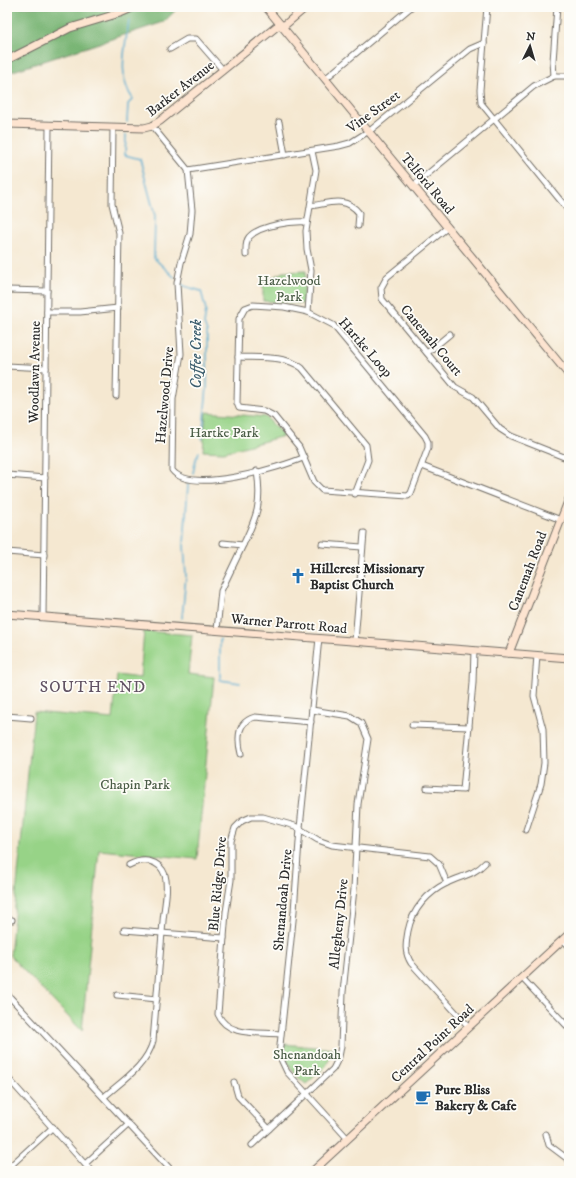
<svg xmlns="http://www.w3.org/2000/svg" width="576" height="1178" font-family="'IM FELL DW Pica',serif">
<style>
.green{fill:#97d387;stroke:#617f59}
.forest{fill:#79b574;stroke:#527050}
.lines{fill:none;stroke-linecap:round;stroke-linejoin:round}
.stream{stroke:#52a9cf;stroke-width:1.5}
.street-casing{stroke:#726d65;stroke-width:7}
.secondary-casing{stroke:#726d65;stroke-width:9}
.street{stroke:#fff;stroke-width:5}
.secondary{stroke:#fde4d0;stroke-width:7}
.labels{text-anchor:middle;stroke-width:3.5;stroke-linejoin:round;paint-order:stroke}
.street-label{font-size:14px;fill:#2b2b2b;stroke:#fdfcf7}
.park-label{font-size:14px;fill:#4b5d47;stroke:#fdfcf7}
.poi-label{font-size:14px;font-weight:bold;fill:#2b2b2b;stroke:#fdfcf7;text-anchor:start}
.water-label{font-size:15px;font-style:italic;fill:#3b5d6d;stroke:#fdfcf7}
.quarter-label{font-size:16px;letter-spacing:1px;fill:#615263;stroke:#fdfcf7}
</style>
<rect width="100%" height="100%" fill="#fdfcf7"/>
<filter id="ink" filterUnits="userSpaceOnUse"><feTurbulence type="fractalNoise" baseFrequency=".025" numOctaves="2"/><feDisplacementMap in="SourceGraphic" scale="8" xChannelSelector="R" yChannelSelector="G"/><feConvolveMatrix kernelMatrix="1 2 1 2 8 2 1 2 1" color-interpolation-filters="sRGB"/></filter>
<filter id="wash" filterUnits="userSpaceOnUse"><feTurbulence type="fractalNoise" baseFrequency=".012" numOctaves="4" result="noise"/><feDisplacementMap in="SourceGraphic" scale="16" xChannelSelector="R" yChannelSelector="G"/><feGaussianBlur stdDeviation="0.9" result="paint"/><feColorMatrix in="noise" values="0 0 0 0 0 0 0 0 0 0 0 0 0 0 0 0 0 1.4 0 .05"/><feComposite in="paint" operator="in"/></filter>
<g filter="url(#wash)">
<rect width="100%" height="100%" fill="#f5e8d1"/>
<!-- green -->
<g class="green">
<polygon points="306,271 303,304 263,301 263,282 283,272"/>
<polygon points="206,412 266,417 284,436 224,452 203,451"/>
<polygon points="144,631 192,635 188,674 214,677 197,859 99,850 82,1031 10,956 34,712 113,719 117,675 140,678"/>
<path d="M284,1044l50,5 -8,17 -20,18c-13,-9 -22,-24 -22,-40z"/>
</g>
<!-- forest -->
<polygon class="forest" points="7,7 179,7 164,22 7,73"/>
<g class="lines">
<!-- stream -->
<g class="stream">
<path d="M127,122l1,-18 5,-5c-17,-23 -7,-54 -4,-79"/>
<polyline points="126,135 125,155 140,159 155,216 154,258 174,277"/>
<polyline points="181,283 184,286 201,291 206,310 204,324 207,332 207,387 202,439"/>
<polyline points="193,473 196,459 199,452"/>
<polyline points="182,618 186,576 184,545 188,484"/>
<polyline points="220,639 220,680 240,683"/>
</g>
</g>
</g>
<g filter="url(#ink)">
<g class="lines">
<!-- street casing -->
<g class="street-casing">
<g id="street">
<polyline points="487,7 480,90 481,103 569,211"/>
<polyline points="170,49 187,39 196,39 223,70"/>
<polyline points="554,76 553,61 557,7"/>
<polyline points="325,79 411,7"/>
<polyline points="279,122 285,155"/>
<path d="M152,126l36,44 4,40 -2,24 -9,29 -4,20 4,71 -8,45 -1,71c18,25 108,-2 133,-13"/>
<polyline points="113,128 112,204 119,233 116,396"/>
<polyline points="188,170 339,146 350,143 372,129 470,49 484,43"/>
<polyline points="413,186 534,86 554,76 569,76"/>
<path d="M311,206c19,-3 35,-10 48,7l-1,13"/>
<polyline points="448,227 387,277 381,288 382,299 455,387 473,397 500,429 511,436 569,459"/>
<path d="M246,255c0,-6 -1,-13 3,-18 11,-12 43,-16 58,-15"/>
<polyline points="7,290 47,291"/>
<polygon points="253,305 284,307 308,312 333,325 425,436 428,442 428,448 411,493 408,496 322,490 314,482 299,447 274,416 264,411 239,408 237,403 239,319 245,308"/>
<polyline points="47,312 80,312 118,308"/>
<polyline points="308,312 311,270 307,249 306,231 316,170 312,151"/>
<polyline points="427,353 450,334"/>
<path d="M238,357c20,1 47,-2 64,11l64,77 2,15 -13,34"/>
<polyline points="7,366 46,368"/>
<polyline points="422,466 561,520"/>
<polyline points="7,475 45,478"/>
<path d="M223,543l20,2c14,-29 19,-41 14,-74"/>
<polyline points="322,544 362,547"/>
<polyline points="7,552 44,555"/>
<polyline points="43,617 49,127"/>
<polyline points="7,629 8,614"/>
<polyline points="217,630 221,591 243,545"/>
<polyline points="319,638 300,828 294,911 279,1055 287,1072 348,1139"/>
<polyline points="355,641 364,533"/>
<polyline points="7,716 31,718"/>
<polyline points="412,725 469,727"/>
<path d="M241,754c-4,-16 -4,-32 14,-37l56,5"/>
<polyline points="427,788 463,790 473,683 474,650"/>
<polyline points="526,830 541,784 544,763 543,729 534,696 537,655"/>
<polyline points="7,919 12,920"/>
<polyline points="124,930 224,938"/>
<polyline points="563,940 569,946"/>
<polyline points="522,978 569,1028"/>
<polyline points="7,994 172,1171"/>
<polyline points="117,995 157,999"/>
<path d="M469,1027l-58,-64c-7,-11 -5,-20 -3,-32 4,-21 20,-39 39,-48 14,-7 27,-8 38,-20"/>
<path d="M280,1034c-21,-2 -53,3 -62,-20l8,-102 5,-32v-39l4,-13 7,-7 9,-4h12l32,9 23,14 14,5 98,11 9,8 8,19"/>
<polyline points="7,1077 91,1171"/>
<polyline points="234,1082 238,1096 269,1129"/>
<path d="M104,1097c18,-16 43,-32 49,-56 3,-40 7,-80 10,-120 1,-14 6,-32 2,-46 -6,-16 -22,-17 -36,-10"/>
<polyline points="546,1134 549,1145 569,1160"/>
<polyline points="252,1145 333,1069 339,1057 341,1046 343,992 354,889 358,804 368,739 361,723 350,716 312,710"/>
<polyline points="85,1164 129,1124"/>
<polyline points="7,1169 53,1127"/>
</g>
</g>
<!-- secondary casing -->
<g class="secondary-casing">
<g id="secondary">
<polyline points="266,7 569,375"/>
<polyline points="7,60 70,28 120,13 134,7"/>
<polyline points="7,124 144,128 152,126 160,121 276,27 286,24 306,7"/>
<polyline points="7,614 569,658"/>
<polyline points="509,653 569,499"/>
<polyline points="313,1171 569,934"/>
</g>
</g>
<!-- street -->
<use href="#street" class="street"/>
<!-- secondary -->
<use href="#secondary" class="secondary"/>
</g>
</g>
<!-- icons -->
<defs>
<g id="church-bare" transform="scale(1.2)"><path d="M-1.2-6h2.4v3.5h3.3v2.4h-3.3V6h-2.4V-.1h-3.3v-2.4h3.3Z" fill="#1f6fb2" stroke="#fdfcf7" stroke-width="2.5" paint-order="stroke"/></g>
<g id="cafe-bare" transform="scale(1.2)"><path d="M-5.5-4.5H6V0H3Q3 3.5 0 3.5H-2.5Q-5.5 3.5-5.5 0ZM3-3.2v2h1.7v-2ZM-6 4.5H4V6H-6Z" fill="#1f6fb2" stroke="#fdfcf7" stroke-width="2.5" paint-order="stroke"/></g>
</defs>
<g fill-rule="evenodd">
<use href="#church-bare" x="298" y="576"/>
<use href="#cafe-bare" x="423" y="1097"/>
</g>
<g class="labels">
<!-- street labels -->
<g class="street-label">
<text transform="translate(180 88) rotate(-38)" y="5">Barker Avenue</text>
<text transform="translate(373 111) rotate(-36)" y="5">Vine Street</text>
<text transform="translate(428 183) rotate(50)" y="5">Telford Road</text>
<text transform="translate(432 340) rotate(50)" y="5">Canemah Court</text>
<text transform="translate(366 347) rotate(49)" y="5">Hartke Loop</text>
<text transform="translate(34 372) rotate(-89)" y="5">Woodlawn Avenue</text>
<text transform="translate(164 395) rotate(-85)" y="5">Hazelwood Drive</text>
<text transform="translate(527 571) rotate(-69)" y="5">Canemah Road</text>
<text transform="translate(289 623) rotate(5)" y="5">Warner Parrott Road</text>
<text transform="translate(217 884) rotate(-85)" y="5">Blue Ridge Drive</text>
<text transform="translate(282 900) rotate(-85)" y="5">Shenandoah Drive</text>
<text transform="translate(338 924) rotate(-84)" y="5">Allegheny Drive</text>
<text transform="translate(432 1043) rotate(-43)" y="5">Central Point Road</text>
</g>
<!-- park labels -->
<g class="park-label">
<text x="289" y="285">Hazelwood<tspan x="289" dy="16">Park</tspan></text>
<text x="224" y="437">Hartke Park</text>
<text x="135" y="789">Chapin Park</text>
<text x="307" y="1059">Shenandoah<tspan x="307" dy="16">Park</tspan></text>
</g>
<!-- poi labels -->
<g class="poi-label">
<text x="310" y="573">Hillcrest Missionary<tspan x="310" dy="16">Baptist Church</tspan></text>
<text x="435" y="1094">Pure Bliss<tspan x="435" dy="16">Bakery &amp; Cafe</tspan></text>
</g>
<!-- water labels -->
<g class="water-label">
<text transform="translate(196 354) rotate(-90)" y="5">Coffee Creek</text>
</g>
<!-- quarter labels -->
<g class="quarter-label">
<text x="93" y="692">SOUTH END</text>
</g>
</g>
<!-- margin -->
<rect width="576" height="1178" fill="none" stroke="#fdfcf7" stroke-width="24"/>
<!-- north arrow -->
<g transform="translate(530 46) rotate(5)" stroke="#fdfcf7" stroke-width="3" paint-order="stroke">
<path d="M0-3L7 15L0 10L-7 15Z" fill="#2b2b2b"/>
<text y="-6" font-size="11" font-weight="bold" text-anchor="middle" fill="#2b2b2b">N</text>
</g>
</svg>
